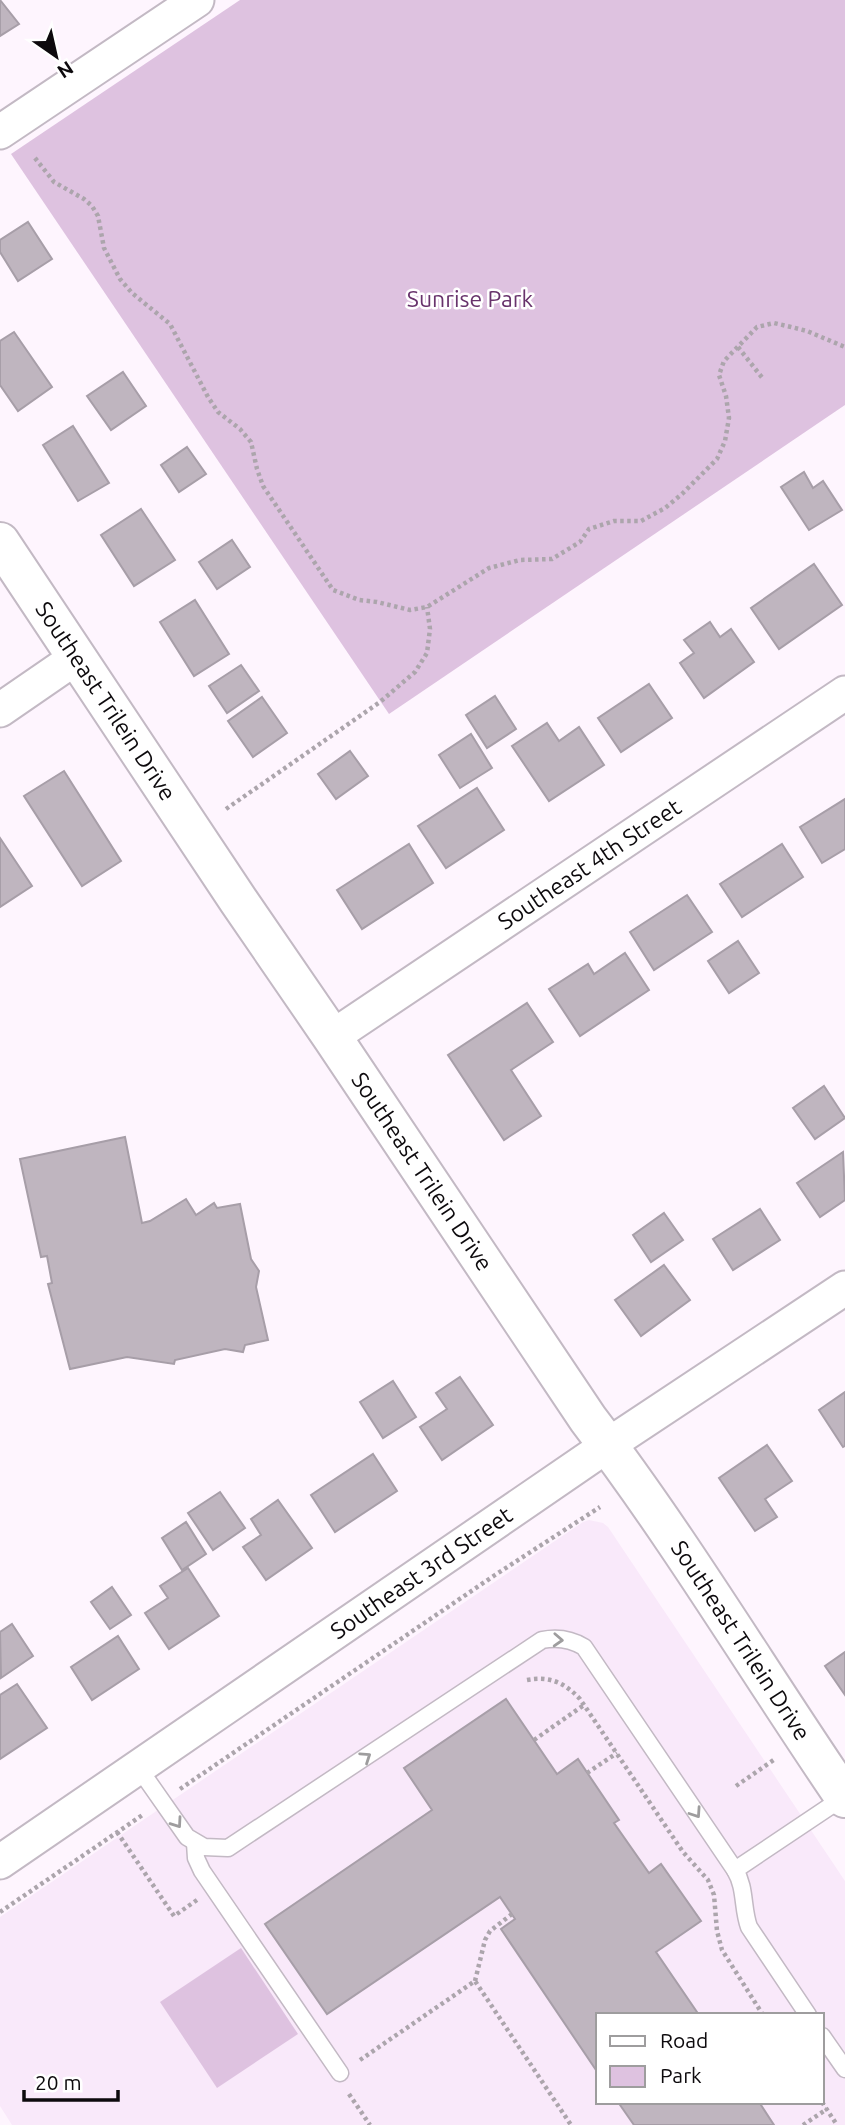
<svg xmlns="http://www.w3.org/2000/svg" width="845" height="2125" font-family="Ubuntu,sans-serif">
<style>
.built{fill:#f9e9fa;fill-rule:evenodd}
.green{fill:#dec2e0}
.building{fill:#bfb5bf;stroke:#a79ea8;stroke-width:2}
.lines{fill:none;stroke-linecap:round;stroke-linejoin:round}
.service-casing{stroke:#c3b9c4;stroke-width:19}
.minor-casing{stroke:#c3b9c4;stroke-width:37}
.tertiary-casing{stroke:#c3b9c4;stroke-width:42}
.path{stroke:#aca5ac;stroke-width:4.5;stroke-dasharray:3.5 3.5;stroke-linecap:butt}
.service{stroke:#fff;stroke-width:16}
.minor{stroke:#fff;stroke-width:33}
.tertiary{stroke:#fff;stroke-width:38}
.oneway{stroke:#9e9d9e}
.labels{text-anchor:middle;stroke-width:5;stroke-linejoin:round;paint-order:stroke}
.park-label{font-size:23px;fill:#68336c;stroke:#fff}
.street-label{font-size:23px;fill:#0d0a0d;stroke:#fff}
</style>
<rect width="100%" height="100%" fill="#fef5fe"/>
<!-- built -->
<path class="built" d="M589,1520l14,3 5,4 237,354v244h-833l-12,-19v-189l583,-395zM598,2015h224v87h-224z"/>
<!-- green -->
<g class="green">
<polygon points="240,0 845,0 845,405 389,714 11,154"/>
<polygon points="241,1948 298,2034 217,2088 160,2002"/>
</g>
<!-- building -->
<g class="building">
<polygon points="0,0 19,24 0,36"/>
<polygon points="28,222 52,259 18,281 0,252 0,240"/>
<polygon points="14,332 52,387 18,411 0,385 0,341"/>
<polygon points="123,372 146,406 111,430 87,396"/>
<polygon points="73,426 109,483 78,501 43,445"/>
<polygon points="187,447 206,474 179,492 161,465"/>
<polygon points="804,472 813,488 823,481 842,510 809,530 781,487"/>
<polygon points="141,509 175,560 134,586 101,535"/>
<polygon points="232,540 250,567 217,589 199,562"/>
<polygon points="814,564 842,605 779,649 751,608"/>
<polygon points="195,600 229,654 194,676 160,622"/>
<polygon points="710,622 720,637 731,629 754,662 704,698 680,663 694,653 684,640"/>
<polygon points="241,665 259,691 227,713 209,686"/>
<polygon points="649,684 672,718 621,752 598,718"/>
<polygon points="495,696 516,729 487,748 466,715"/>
<polygon points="262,697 287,733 253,757 228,721"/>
<polygon points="547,723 559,741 579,727 604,765 549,801 512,746"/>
<polygon points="471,734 492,768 460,788 439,755"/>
<polygon points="350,751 368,776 336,799 318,774"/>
<polygon points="64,771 121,861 82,886 24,796"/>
<polygon points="477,788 504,830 446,868 418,826"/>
<polygon points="845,799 845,849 822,863 800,827"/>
<polygon points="0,838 32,886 0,907"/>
<polygon points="409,844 433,883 362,929 337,890"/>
<polygon points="782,844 803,877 742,917 720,884"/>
<polygon points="687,895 712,932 654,970 630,932"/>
<polygon points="738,941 759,973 729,993 708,961"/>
<polygon points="625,953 649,990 580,1036 549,989 588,964 594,974"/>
<polygon points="527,1003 553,1042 511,1070 541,1116 504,1140 448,1055"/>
<polygon points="824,1086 845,1118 815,1139 793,1108"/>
<polygon points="125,1137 142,1223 150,1221 186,1199 196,1215 214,1203 217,1208 240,1204 251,1259 259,1271 256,1287 268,1340 245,1345 243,1352 225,1349 175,1360 174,1364 127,1357 70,1369 48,1284 52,1283 47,1256 41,1257 20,1159"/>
<polygon points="843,1152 845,1200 820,1217 797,1183"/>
<polygon points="760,1209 780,1240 733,1270 713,1239"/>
<polygon points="664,1213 683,1240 651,1262 633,1235"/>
<polygon points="664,1265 690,1300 641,1336 615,1300"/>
<polygon points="460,1377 493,1425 442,1460 420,1427 447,1409 436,1393"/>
<polygon points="393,1381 416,1417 383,1438 360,1402"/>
<polygon points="845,1392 845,1446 843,1447 819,1410"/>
<polygon points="767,1445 792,1481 765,1499 777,1517 755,1531 719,1478"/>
<polygon points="373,1454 397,1491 335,1532 311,1495"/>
<polygon points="220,1492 245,1528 213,1550 188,1513"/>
<polygon points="278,1500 312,1548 266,1580 243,1547 261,1535 251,1519"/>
<polygon points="186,1522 206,1554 182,1570 162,1538"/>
<polygon points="188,1568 219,1616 169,1649 145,1613 168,1598 160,1586"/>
<polygon points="112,1587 131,1615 110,1629 91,1602"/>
<polygon points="12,1624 33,1656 1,1678 0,1632"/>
<polygon points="118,1636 139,1669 92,1700 71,1667"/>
<polygon points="845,1652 845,1695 825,1666"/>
<polygon points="17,1684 47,1728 0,1759 0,1695"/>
<polygon points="506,1699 557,1774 578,1759 619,1820 614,1823 649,1873 661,1864 701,1921 656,1952 699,2015 598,2015 598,2073 501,1929 515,1919 500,1897 327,2014 265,1924 432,1810 404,1768"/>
<polygon points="618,2102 759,2102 774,2125 634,2125"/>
</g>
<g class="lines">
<!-- service casing -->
<g class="service-casing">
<g id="service">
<path d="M138,1767l49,70 17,10 24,1 314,-208c15,-3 29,-1 42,7l151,223c11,18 7,38 14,57l59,88"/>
<polyline points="195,1843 196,1858 202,1871 340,2073"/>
<polyline points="735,1870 844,1797"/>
<polyline points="822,2036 845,2069"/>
</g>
</g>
<!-- minor casing -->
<g class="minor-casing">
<g id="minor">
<polyline points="0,132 197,0"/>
<polyline points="0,710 77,657"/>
<path id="s1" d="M332,1037l513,-344"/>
<path id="s2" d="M0,1862l608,-417 237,-157"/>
</g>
</g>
<!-- tertiary casing -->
<g class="tertiary-casing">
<g id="tertiary">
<path id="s3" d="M0,542l238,358 94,137 256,382c93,122 171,253 257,379"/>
</g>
</g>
<!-- path -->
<g class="path">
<polyline points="35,158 54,182 84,199 92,206 98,216 104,248 120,279 132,293 170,324 208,397 218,412 240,429 251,442 257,469 263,486 333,590 359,600 377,602 410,610 427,607 489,568 520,560 552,559 580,542 589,529 614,521 641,521 665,508 682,494 717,459 725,441 729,418 726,396 719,375 724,361 757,327 774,323 791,327 807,331 845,347"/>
<polyline points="738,347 764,380"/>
<polyline points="226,809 380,702 415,672 427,653 430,629 427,607"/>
<path d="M527,1680c22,-4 37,2 53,19l103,153 25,28 6,15 3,36 5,19 41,65"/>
<polyline points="534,1740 584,1705"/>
<polyline points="587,1773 617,1753"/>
<polyline points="736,1786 775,1759"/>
<polyline points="180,1789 495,1575 600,1507"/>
<polyline points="117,1832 174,1916 197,1900"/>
<polyline points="0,1912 144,1814"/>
<polyline points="475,1981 485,1940 490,1931 512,1914"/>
<polyline points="360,2060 475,1981 571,2125"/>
<polyline points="349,2094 370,2125"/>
<polyline points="822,2102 837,2125"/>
<polyline points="803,2125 827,2109"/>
</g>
<!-- service -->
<use href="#service" class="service"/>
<!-- minor -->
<use href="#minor" class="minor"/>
<!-- tertiary -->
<use href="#tertiary" class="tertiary"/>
</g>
<!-- one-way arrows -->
<defs><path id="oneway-chevron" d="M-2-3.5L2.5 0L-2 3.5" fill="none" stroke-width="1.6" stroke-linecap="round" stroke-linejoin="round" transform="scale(1.75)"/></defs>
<g class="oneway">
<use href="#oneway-chevron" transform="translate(558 1640) rotate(3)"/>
<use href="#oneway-chevron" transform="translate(366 1757) rotate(-34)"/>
<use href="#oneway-chevron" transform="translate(696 1813) rotate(56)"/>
<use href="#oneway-chevron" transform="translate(177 1823) rotate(55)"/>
</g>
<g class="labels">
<!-- park labels -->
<g class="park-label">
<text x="470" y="307">Sunrise Park</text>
</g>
<!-- street labels -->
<g class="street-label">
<text dy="8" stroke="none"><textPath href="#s3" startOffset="191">Southeast Trilein Drive</textPath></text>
<text dy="8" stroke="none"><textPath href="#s1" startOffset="310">Southeast 4th Street</textPath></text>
<text dy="8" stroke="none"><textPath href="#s3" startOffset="758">Southeast Trilein Drive</textPath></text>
<text dy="8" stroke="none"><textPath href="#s2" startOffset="511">Southeast 3rd Street</textPath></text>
<text dy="8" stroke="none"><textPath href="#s3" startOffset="1325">Southeast Trilein Drive</textPath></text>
</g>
</g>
<!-- legend -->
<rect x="596" y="2013" width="228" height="91" fill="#ffffff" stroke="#9e9d9e" stroke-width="2"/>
<rect x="610" y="2036" width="35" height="10" fill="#ffffff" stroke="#9e9d9e" stroke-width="2"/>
<text x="660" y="2048" font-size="21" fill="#0d0a0d">Road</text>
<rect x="610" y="2066" width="35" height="21" fill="#dec2e0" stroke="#9e9d9e" stroke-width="2"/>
<text x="660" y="2083" font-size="21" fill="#0d0a0d">Park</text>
<!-- north arrow -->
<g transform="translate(56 56) rotate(146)" stroke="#ffffff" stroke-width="5" paint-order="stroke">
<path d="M0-5L12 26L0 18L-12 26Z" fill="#0d0a0d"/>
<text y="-10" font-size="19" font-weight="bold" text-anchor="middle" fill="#0d0a0d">N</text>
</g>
<!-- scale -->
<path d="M24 2090v10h94v-10" fill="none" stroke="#0d0a0d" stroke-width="3.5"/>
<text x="35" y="2090" font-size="21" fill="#0d0a0d" stroke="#ffffff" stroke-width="5" paint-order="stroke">20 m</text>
</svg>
